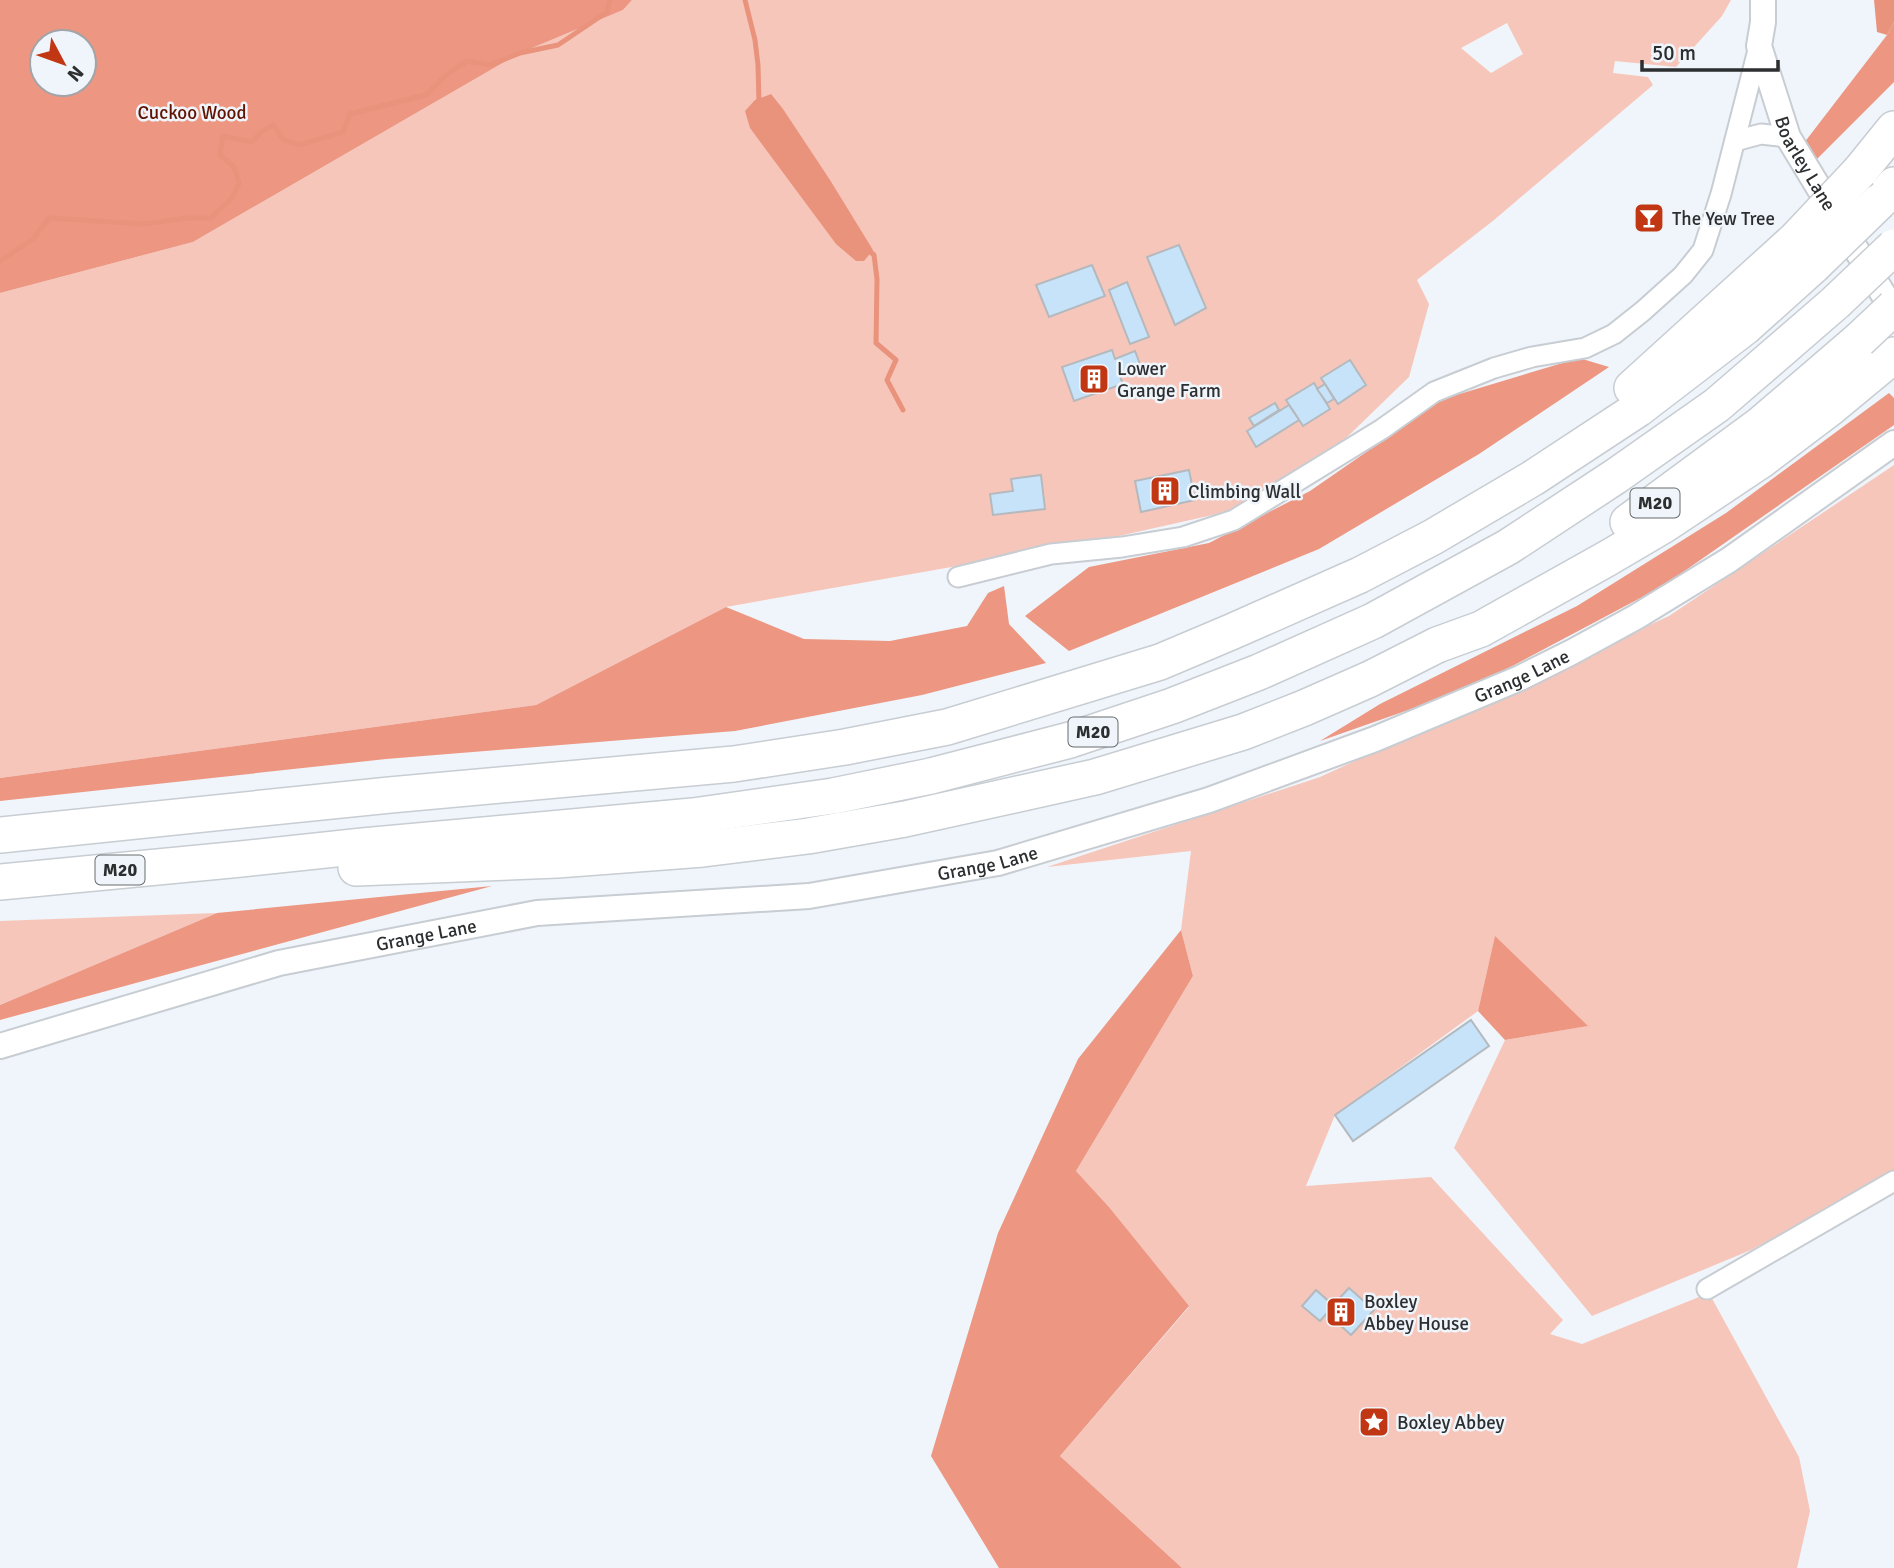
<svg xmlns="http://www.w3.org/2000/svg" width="1894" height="1568" font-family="Signika,sans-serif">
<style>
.green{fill:#f7c6ba;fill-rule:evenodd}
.forest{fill:#ed9681;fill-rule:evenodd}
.water{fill:#e9927c}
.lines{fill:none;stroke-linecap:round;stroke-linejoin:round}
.stream{stroke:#e9927c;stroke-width:5}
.building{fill:#c7e3fa;stroke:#b4b9be;stroke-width:2}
.minor-casing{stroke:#c7cdd2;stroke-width:23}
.tertiary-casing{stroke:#c7cdd2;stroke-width:28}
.motorway-casing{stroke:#c7cdd2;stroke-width:38}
.minor{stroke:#fff;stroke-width:19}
.tertiary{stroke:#fff;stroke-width:24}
.motorway{stroke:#fff;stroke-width:35}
.motorway-bridge-casing{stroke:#c7cdd2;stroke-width:38;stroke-linecap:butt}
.motorway-bridge{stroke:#fff;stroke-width:35}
.labels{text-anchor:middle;stroke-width:5;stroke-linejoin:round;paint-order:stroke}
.shield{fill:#eff5fa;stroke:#666a6d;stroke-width:2}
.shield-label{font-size:18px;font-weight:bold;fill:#2c2e30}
.park-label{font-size:19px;fill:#601301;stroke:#eff5fa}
.street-label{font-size:19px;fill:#2c2e30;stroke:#eff5fa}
.poi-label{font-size:19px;fill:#2c2e30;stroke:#eff5fa;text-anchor:start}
</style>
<rect width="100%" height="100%" fill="#eff5fa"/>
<!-- green -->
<g class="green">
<path d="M632,0h1099l-9,16 -46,51 -61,-6 -2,12 35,4 5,8 -159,135 -77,60 12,24 -20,73 -66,64 -108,69 -143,32 -366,65 -190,98 -536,73v-485l193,-51 327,-189 103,-43zM1507,23l16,31 -32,19 -30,-25z"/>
<polygon points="1894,465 1894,1172 1751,1250 1592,1316 1454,1148 1505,1040 1587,1026 1495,937 1478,1011 1335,1115 1306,1186 1431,1177 1563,1320 1550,1334 1582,1344 1709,1293 1799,1457 1810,1511 1797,1568 1182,1568 1060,1456 1189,1307 1109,1207 1076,1171 1193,976 1181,930 1191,851 1047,867 1320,777 1669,616"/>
<polygon points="217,913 0,1005 0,921"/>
</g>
<!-- forest -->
<g class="forest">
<path d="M0,0h632l-9,10 -103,43 -327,189 -193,51zM42,42h42v42h-42z"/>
<polygon points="1894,22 1894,82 1817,159 1804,143 1887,35"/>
<polygon points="1579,358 1609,367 1479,454 1319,549 1069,651 1025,616 1089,567 1209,543 1310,491 1443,399"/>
<polygon points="1889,393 1894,398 1894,425 1663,586 1471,688 1320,741 1380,704 1577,606 1726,513"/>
<polygon points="1004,586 1009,624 1046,663 922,695 735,731 386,759 0,801 0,778 536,705 726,607 804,639 890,641 967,626 988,593"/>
<polygon points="492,886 0,1020 0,1005 217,913"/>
<polygon points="1181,930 1193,976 1076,1171 1109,1207 1189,1306 1060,1456 1182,1568 999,1568 931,1456 998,1233 1078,1059"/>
<polygon points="1495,936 1588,1026 1505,1040 1478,1011"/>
</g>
<!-- water -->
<g class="water">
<polygon points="1874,0 1894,0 1894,22 1887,35 1877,32"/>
<polygon points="771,94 783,109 830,180 873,250 864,261 856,261 836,244 750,128 745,111 755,100"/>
</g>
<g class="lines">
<!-- stream -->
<g class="stream">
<polyline points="745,0 755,40 758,65 759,104"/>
<polyline points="868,250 874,255 877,279 876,343 896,360 887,380 903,410"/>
<polyline points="0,261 33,239 49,218 144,224 187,218 211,218 232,198 239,183 234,167 220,155 223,136 252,142 260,133 273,125 284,140 299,145 343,132 350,114 426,95 446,75 467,61 490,65 520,53 558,45 607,12 610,0"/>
</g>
</g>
<!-- building -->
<g class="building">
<polygon points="1179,245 1206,308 1175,325 1147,257"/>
<polygon points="1092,265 1105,296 1049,317 1036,285"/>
<polygon points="1127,282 1149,337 1130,344 1109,290"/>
<polygon points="1112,350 1115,359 1135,351 1141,367 1119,374 1123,384 1074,401 1062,367"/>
<polygon points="1350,360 1366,385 1338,404 1321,378"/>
<polygon points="1314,383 1330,409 1303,426 1286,400"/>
<polygon points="1325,384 1334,399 1327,403 1317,389"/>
<polygon points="1275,403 1279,410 1254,426 1249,418"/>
<polygon points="1289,405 1299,420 1256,447 1247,431"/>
<polygon points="1189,470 1195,500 1141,512 1135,481"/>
<polygon points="1041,475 1045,509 993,515 990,494 1013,491 1011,479"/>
<polygon points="1471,1020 1489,1046 1353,1141 1335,1115"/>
<polygon points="1349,1288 1374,1310 1351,1335 1327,1313 1320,1321 1302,1306 1316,1290 1333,1305"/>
</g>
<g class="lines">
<!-- minor casing -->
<g class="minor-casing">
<g id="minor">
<polyline points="1735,141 1761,134 1788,137"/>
<polyline points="958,577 1051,554 1122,547 1183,537 1234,520 1382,429 1434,392 1494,368 1532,357 1585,348 1614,334 1643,311 1683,275 1703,250 1721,194 1759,46"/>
<polyline points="1707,1289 1894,1181"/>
</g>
</g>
<!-- tertiary casing -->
<g class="tertiary-casing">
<g id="tertiary">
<path id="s1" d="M1763,0v22l-4,24 29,91 106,175"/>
<path id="s2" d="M0,1046l279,-83 258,-50 272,-17 189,-33 211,-63 166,-61 145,-61 52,-26 64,-35 93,-57 165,-117"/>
</g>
</g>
<!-- motorway casing -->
<g class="motorway-casing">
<g id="motorway">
<polyline points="1860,171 1894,129"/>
<polyline points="1879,202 1894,185"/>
<polyline points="1632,388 1796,239"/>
<polyline points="1628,522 1761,424 1859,340"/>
<polyline points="0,835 390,795 734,764 845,747 947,727 1101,680 1160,662 1231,632 1360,575 1433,537 1533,478 1638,409 1745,327 1813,266"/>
<polyline points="356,868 557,860 703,849 808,836 905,819 1095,777 1243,732 1304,708 1370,679 1437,645 1481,629 1608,558 1664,525 1760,461 1830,408 1894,355"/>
<polyline points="0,882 241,859 363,846 693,816 833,796 931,776 1070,740 1172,706 1259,672 1373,621 1508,547 1616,476 1717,405 1835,303"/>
</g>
</g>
<!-- minor -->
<use href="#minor" class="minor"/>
<!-- tertiary -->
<use href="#tertiary" class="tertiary"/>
<!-- motorway -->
<use href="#motorway" class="motorway"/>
<!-- motorway-bridge casing -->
<g class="motorway-bridge-casing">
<g id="motorway-bridge">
<polyline points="1796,239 1860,171"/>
<polyline points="1813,266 1879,202"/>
<polyline points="1835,303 1894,247"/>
<polyline points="1859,340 1894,307"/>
</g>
</g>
<!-- motorway-bridge -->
<use href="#motorway-bridge" class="motorway-bridge"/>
</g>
<!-- icons -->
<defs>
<g id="bar-square" transform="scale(1.575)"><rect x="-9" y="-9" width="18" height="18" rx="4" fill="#c13714" stroke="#eff5fa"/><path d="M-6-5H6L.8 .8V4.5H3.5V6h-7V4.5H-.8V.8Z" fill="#fff"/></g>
<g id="building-square" transform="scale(1.575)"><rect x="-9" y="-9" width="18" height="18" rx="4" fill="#c13714" stroke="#eff5fa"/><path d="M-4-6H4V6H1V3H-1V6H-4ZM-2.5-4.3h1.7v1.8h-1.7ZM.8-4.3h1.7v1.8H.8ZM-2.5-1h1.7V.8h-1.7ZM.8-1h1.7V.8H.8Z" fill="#fff"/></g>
<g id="sight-square" transform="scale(1.575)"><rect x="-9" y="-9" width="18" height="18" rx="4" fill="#c13714" stroke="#eff5fa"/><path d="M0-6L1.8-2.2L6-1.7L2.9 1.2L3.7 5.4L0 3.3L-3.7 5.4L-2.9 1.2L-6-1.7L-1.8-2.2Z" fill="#fff"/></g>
</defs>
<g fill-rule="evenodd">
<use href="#bar-square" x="1649" y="218"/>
<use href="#building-square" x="1094" y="379"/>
<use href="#building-square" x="1165" y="491"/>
<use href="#building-square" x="1341" y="1312"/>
<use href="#sight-square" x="1374" y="1422"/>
</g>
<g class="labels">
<!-- shield labels -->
<g class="shield">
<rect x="1630.5" y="488.5" width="49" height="29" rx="5"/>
<rect x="1068.5" y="717.5" width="49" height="29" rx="5"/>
<rect x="95.5" y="855.5" width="49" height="29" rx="5"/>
</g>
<g class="shield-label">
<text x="1655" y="509">M20</text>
<text x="1093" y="738">M20</text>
<text x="120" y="876">M20</text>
</g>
<!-- park labels -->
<g class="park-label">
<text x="192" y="119">Cuckoo Wood</text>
</g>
<!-- street labels -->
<g class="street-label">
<text dy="7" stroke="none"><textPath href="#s1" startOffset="173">Boarley Lane</textPath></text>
<text dy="7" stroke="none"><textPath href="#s2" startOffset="1575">Grange Lane</textPath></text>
<text dy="7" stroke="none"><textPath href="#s2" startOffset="1008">Grange Lane</textPath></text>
<text dy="7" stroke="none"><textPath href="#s2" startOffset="441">Grange Lane</textPath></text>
</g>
<!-- poi labels -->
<g class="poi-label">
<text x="1672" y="225">The Yew Tree</text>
<text x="1117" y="375">Lower<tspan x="1117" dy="22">Grange Farm</tspan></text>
<text x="1188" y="498">Climbing Wall</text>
<text x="1364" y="1308">Boxley<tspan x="1364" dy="22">Abbey House</tspan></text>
<text x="1397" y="1429">Boxley Abbey</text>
</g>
</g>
<!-- north arrow -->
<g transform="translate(63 63) rotate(131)"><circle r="33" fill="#eff5fa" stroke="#a1a5a9" stroke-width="2"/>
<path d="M0-5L12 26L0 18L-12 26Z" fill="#c13714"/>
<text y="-10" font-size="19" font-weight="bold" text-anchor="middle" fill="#2c2e30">N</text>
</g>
<!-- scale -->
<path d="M1642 60v10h136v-10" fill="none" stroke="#2c2e30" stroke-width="3.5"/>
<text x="1652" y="60" font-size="21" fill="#2c2e30" stroke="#eff5fa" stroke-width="5" paint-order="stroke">50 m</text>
</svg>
